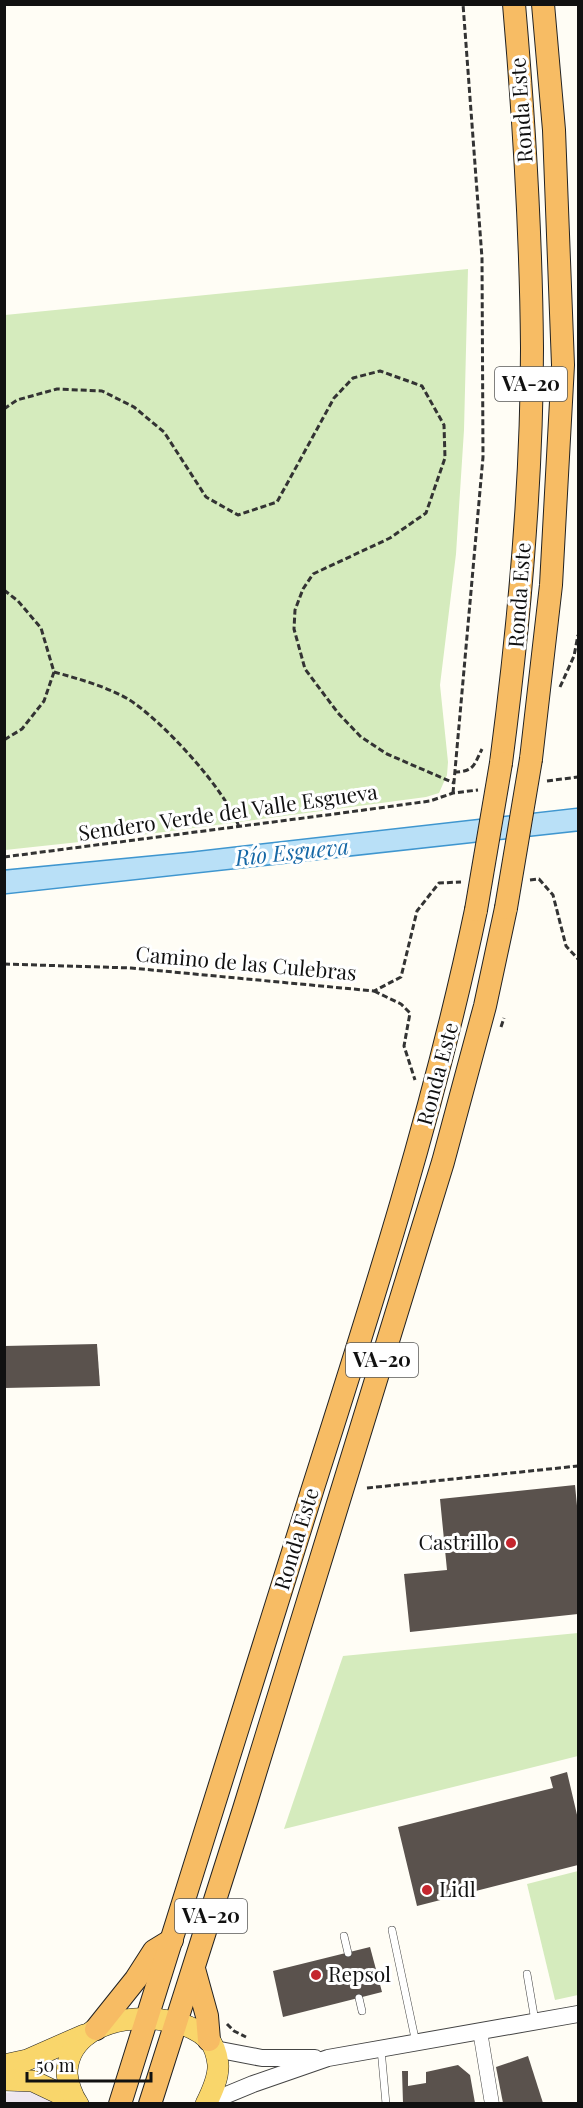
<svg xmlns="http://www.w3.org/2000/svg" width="583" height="2108" font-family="'Playfair Display',serif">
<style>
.industrial{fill:#eee6ef}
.green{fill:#d5ebbd}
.water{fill:#b9e0f7;stroke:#3f96cf;stroke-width:1.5}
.building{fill:#5a524d}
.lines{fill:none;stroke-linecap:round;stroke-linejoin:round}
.service-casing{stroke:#444;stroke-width:8}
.minor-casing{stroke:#444;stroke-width:15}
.tertiary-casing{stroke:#444;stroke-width:18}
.primary-casing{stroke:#222;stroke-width:22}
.trunk-casing{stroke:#222;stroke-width:24}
.path{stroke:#333;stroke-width:3;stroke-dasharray:6 3;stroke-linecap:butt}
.service{stroke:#fff;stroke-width:7}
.minor{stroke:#fff;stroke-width:14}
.tertiary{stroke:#fff;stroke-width:16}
.primary{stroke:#f9d66b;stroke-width:21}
.trunk{stroke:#f7bc64;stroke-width:22}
.trunk-bridge-casing{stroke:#222;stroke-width:24;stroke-linecap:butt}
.trunk-bridge{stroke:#f7bc64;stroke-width:22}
.poi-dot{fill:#c4262e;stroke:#fff;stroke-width:2}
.labels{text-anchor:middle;stroke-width:6;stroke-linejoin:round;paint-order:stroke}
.shield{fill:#fff;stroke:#585858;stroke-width:1.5}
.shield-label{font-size:20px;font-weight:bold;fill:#111}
.street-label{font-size:21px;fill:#111;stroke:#fff}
.poi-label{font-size:21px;fill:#111;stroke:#fff;text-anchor:start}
.water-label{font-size:22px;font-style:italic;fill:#1768a6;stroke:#fff}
</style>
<rect width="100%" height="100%" fill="#fffdf5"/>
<!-- industrial -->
<polygon class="industrial" points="15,2085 61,2103 5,2103 4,2093 15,2092"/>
<!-- green -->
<g class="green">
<polygon points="468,269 464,430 456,554 440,685 448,762 447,775 439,793 426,797 126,837 5,850 5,315"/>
<polygon points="578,1633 578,1756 284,1829 343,1656"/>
<polygon points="578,1871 578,1995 555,2000 527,1884"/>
</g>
<!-- water -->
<polygon class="water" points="578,808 578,831 5,894 5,870 191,852"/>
<!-- building -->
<g class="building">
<polygon points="97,1344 100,1386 4,1388 4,1346"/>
<polygon points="575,1485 578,1516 578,1614 410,1632 404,1574 447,1570 440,1499"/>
<polygon points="567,1772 578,1819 578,1865 417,1906 398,1827 553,1788 550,1777"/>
<polygon points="370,1947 382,1992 283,2017 273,1971"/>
<polygon points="528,2056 543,2103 503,2103 496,2067"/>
<polygon points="458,2065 470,2075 475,2103 403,2103 402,2071 408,2071 408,2086 426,2083 426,2072"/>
</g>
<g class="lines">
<!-- service casing -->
<g class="service-casing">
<g id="service">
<polyline points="392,1930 416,2043"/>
<polyline points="344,1936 348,1953"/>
<polyline points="527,1974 535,2021"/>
<polyline points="359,1998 362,2011"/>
<polyline points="381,2049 386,2104"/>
</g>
</g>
<!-- minor casing -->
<g class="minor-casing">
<polyline id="minor" points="480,2031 492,2104"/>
</g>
<!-- tertiary casing -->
<g class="tertiary-casing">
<g id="tertiary">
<polyline points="215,2049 262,2058 315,2058"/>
<polyline points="207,2103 253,2084 328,2058 578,2014"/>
</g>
</g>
<!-- primary casing -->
<g class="primary-casing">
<g id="primary">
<polyline points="4,2065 27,2060 84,2035"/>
<polyline points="4,2080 33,2081 75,2101"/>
<path d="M78,2104c-6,-8 -10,-21 -11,-30 0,-63 105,-69 141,-35 6,6 9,17 10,25 1,13 -6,28 -12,40"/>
</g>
</g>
<!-- trunk casing -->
<g class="trunk-casing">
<g id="trunk">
<polyline points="531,759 551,585 563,365 554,130 543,4"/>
<path d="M501,763c18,-137 31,-276 31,-415 -1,-115 -8,-229 -18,-344"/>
<polyline points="194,1969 207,2016 209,2040"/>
<polyline points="96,2029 136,1979 154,1951 172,1940"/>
<path d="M120,2104c64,-206 129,-411 193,-616 61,-191 122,-382 163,-578"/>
<polyline points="150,2104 244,1809 443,1162 485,1006 506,908"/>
</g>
</g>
<!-- path -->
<g class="path">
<polyline points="4,409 17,400 57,389 102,391 134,407 164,432 206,497 238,515 277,502 334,398 353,378 380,371 422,386 444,425 445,458 426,513 390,538 313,574 303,589 295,610 294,629 305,669 338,713 361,737 387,754 454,783"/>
<polyline points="4,590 18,601 41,628 54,672 44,701 22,729 4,740"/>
<path d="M54,672c25,7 51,14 74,27 34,21 98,91 111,128"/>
<polyline points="560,687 574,656 578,635"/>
<path d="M454,772c20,0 20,-7 28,-23"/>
<polyline points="547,781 578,777"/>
<polyline points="453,793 483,457 482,258 463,4"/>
<polyline points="4,857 342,813 430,801 453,793 478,790"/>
<polyline points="530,880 539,879 553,895 566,946 578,959"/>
<polyline points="4,964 131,968 374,991 401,977 417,911 439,883 461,882"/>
<polyline points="374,991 401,1004 410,1013 404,1046 415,1080"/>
<polyline points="501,1027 504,1018"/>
<polyline points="367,1488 578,1466"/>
<polyline points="227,2024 234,2031 246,2037"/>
</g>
<!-- service -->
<use href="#service" class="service"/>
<!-- minor -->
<use href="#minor" class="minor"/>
<!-- tertiary -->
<use href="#tertiary" class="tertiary"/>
<!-- primary -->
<use href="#primary" class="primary"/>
<!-- trunk -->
<use href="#trunk" class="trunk"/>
<!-- trunk-bridge casing -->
<g class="trunk-bridge-casing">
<g id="trunk-bridge">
<polyline points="506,908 531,759"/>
<polyline points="476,910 501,763"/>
</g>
</g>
<!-- trunk-bridge -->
<use href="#trunk-bridge" class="trunk-bridge"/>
</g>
<!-- markers -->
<g class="poi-dot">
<circle cx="511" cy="1543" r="6"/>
<circle cx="427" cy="1890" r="6"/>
<circle cx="316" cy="1975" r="6"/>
</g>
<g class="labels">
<!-- shield labels -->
<g class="shield">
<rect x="495" y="367" width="72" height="34" rx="4.5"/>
<rect x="346" y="1343" width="72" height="34" rx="4.5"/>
<rect x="175" y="1899" width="72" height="34" rx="4.5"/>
</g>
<g class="shield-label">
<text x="531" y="391">VA-20</text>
<text x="382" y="1367">VA-20</text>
<text x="211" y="1923">VA-20</text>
</g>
<!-- street labels -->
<g class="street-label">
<text transform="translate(522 110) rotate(-94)" y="7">Ronda Este</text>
<text transform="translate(520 595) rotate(-86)" y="7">Ronda Este</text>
<text transform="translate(228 813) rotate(-8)" y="7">Sendero Verde del Valle Esgueva</text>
<text transform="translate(246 964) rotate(5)" y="7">Camino de las Culebras</text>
<text transform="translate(438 1074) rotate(-75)" y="7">Ronda Este</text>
<text transform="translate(297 1539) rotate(-73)" y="7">Ronda Este</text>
</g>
<!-- poi labels -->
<g class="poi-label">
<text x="499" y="1550" text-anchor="end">Castrillo</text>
<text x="439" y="1897">Lidl</text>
<text x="328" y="1982">Repsol</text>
</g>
<!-- water labels -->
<g class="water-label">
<text transform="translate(292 852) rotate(-6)" y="8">Río Esgueva</text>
</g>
</g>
<!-- border -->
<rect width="583" height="2108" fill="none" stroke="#111111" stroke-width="12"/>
<!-- scale -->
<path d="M27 2072v9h124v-9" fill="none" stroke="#111111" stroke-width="3"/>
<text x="36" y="2072" font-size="18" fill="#111111" stroke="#ffffff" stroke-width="4.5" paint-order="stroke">50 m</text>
</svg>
